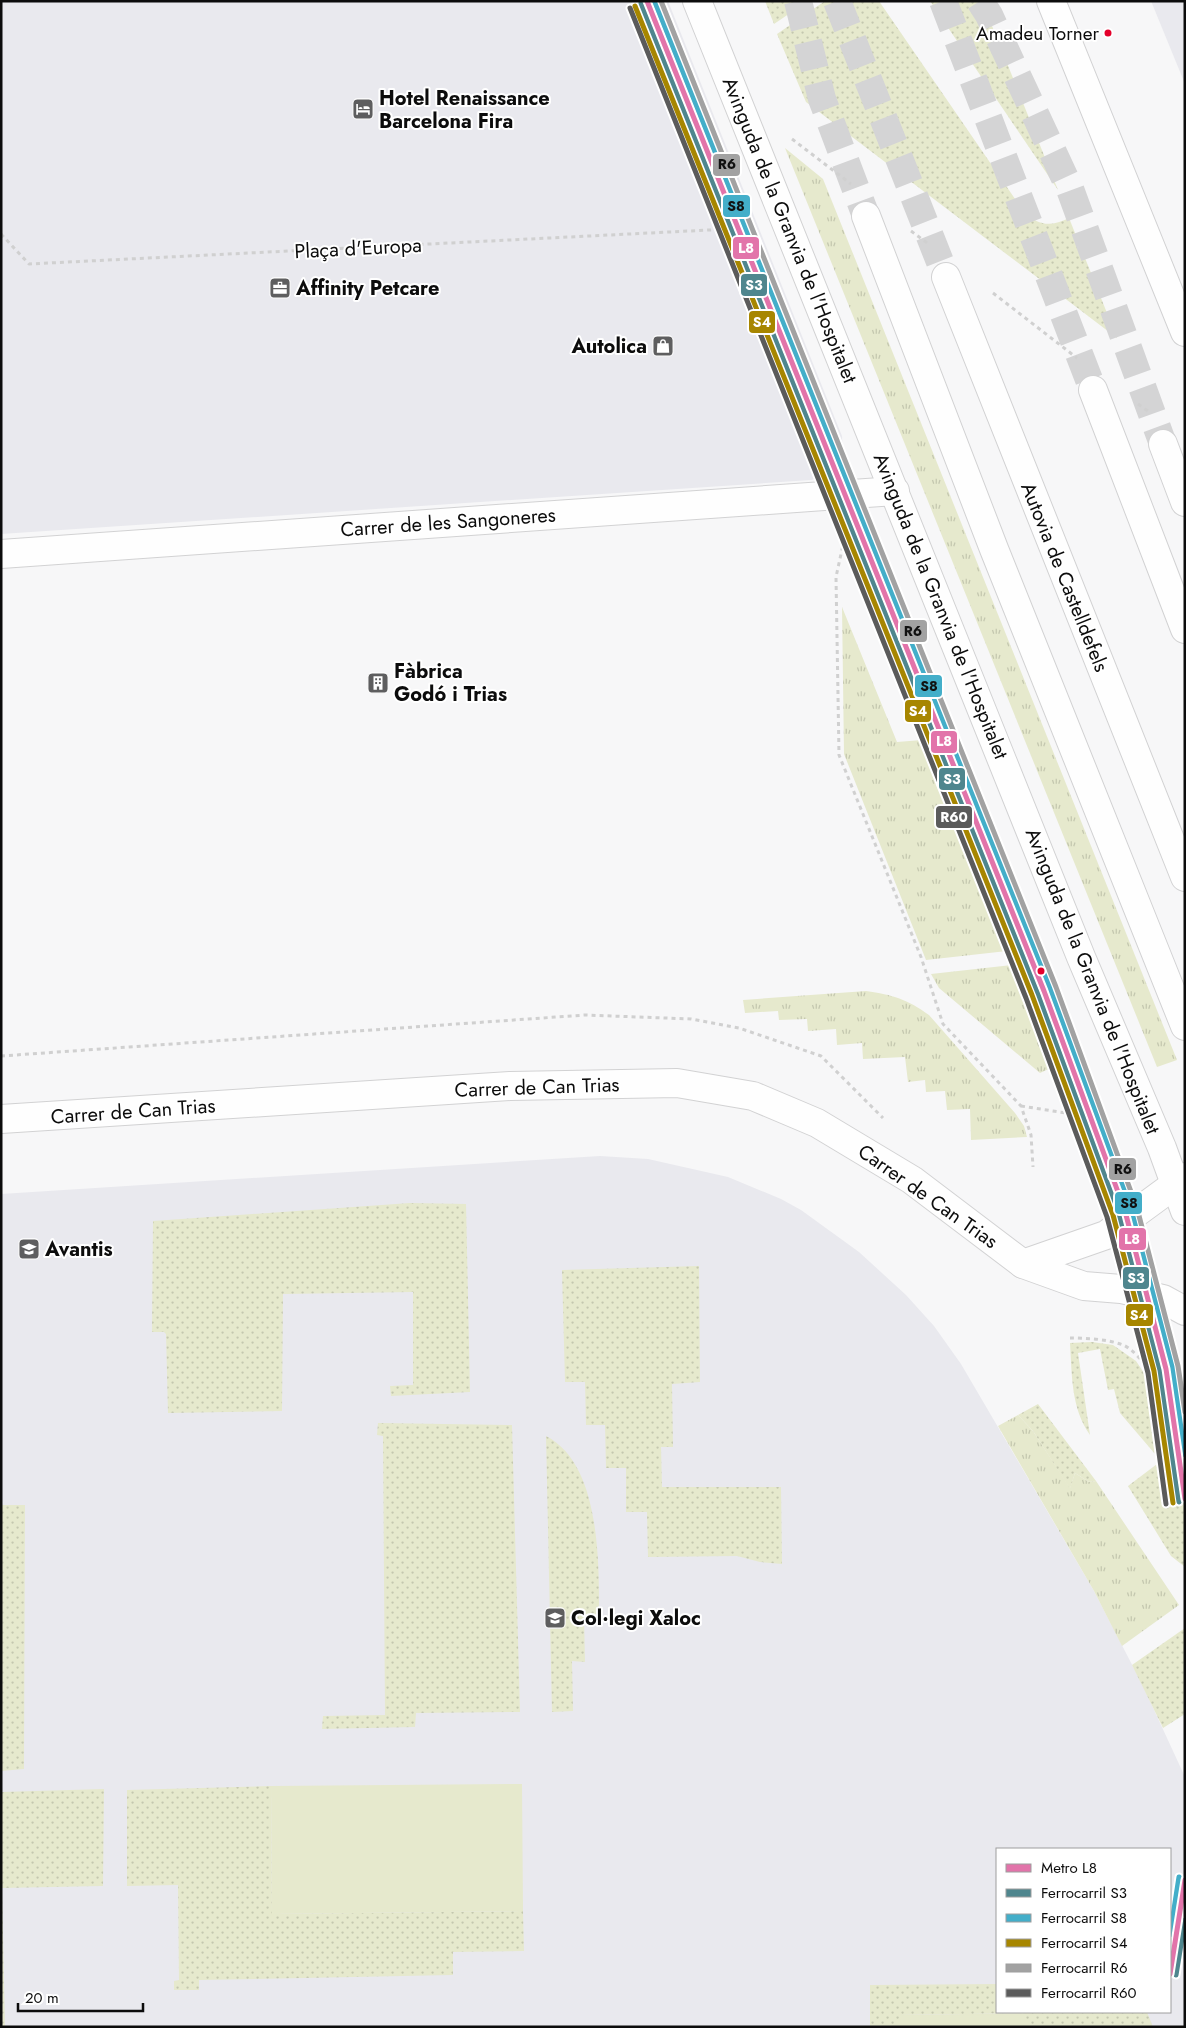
<svg xmlns="http://www.w3.org/2000/svg" width="1186" height="2028" font-family="Jost,sans-serif">
<style>
.built{fill:#e9e9ee;fill-rule:evenodd}
.grass{fill:url(#grass-tufts)}
.garden{fill:url(#garden-dots)}
.pitch{fill:#e6e9cd}
.lines{fill:none;stroke-linecap:round;stroke-linejoin:round}
.highway-tunnel{stroke:#d4d4d5;stroke-width:28;stroke-dasharray:28 14;stroke-linecap:butt}
.street-casing{stroke:#d2d2d3;stroke-width:30}
.secondary-casing{stroke:#d2d2d3;stroke-width:30}
.highway-casing{stroke:#d2d2d3;stroke-width:30}
.path{stroke:#d0d0d0;stroke-width:3;stroke-dasharray:4 4;stroke-linecap:butt}
.street{stroke:#fefefe;stroke-width:28}
.secondary{stroke:#fefefe;stroke-width:28}
.highway{stroke:#fefefe;stroke-width:28}
.rail-1-casing{stroke:#fff;stroke-width:9}
.rail-2-casing{stroke:#fff;stroke-width:9}
.rail-3-casing{stroke:#fff;stroke-width:9}
.rail-4-casing{stroke:#fff;stroke-width:9}
.rail-5-casing{stroke:#fff;stroke-width:9}
.rail-1{stroke:#4f868e;stroke-width:5}
.rail-2{stroke:#43aec9;stroke-width:5}
.rail-3{stroke:#a78600;stroke-width:5}
.rail-4{stroke:#a2a2a2;stroke-width:5}
.rail-5{stroke:#5b5b5b;stroke-width:5}
.metro-1-casing{stroke:#fff;stroke-width:9}
.metro-1{stroke:#e274aa;stroke-width:5}
.bus-dot{fill:#e4002b;stroke:#fff;stroke-width:2}
.labels{text-anchor:middle;stroke-width:4;stroke-linejoin:round;paint-order:stroke}
.bus-label{font-size:19px;fill:#0c0c0c;stroke:#fff;text-anchor:end}
.poi-label{font-size:20px;font-weight:bold;fill:#0c0c0c;stroke:#fff;text-anchor:start}
.street-label{font-size:20px;fill:#0c0c0c;stroke:#fff}
.line-badge{stroke:#fff;stroke-width:2}
.badge-label{font-size:14px;text-anchor:middle;font-weight:bold;fill:#fff}
.pale-badge-label{font-size:14px;text-anchor:middle;font-weight:bold;fill:#111}
</style>
<defs>
<pattern id="grass-tufts" width="24" height="20" patternUnits="userSpaceOnUse" patternTransform="scale(1.25)"><rect width="24" height="20" fill="#e6e9cd"/><path d="M3 7l-1-3M5 7V3M7 7l1-3M15 17l-1-3M17 17v-4M19 17l1-3" fill="none" stroke="#c4c7af"/></pattern>
<pattern id="garden-dots" width="8" height="8" patternUnits="userSpaceOnUse" patternTransform="scale(1.25)"><rect width="8" height="8" fill="#e6e9cd"/><path d="M2 2h.1M6 6h.1" fill="none" stroke="#c4c7af" stroke-width="1.8" stroke-linecap="round"/></pattern>
</defs>
<rect width="100%" height="100%" fill="#f7f7f8"/>
<!-- built -->
<g class="built">
<polygon points="1,1 668,1 842,436 843,457 840,465 831,474 811,480 1,534"/>
<polygon points="1151,1 1185,1 1185,84"/>
<path d="M600,1156l48,3 80,18 53,22 20,11 58,42 47,43 28,31 27,38 133,227 49,95 42,91v250h-1184v-833zM997,1849h173v163h-173z"/>
</g>
<!-- grass -->
<g class="grass">
<polygon points="785,148 823,179 1177,1060 1157,1067"/>
<polygon points="842,607 897,742 922,740 1007,951 926,960 844,754"/>
<polygon points="1012,965 1053,1067 1040,1073 939,988 931,974"/>
<path d="M866,991c27,4 41,8 63,24l86,98 9,13 3,11 -56,3 -1,-31 -23,1 -2,-19 -19,1 -1,-12 -17,2 -3,-25 -42,2 -1,-16 -25,2 -1,-16 -28,2 -1,-12 -28,1 -1,-9 -33,2 -2,-13z"/>
<polygon points="1018,1415 1033,1431 1070,1488 1075,1473 1089,1482 1096,1481 1179,1605 1122,1646 1094,1591 998,1426"/>
</g>
<!-- garden -->
<g class="garden">
<polygon points="765,1 808,1 774,24"/>
<path d="M825,1h54l145,211c15,14 27,15 45,6l48,120 -311,-236 -29,-68z"/>
<polygon points="930,1 982,1 1058,190"/>
<polygon points="410,1203 466,1204 470,1392 391,1396 390,1386 413,1385 413,1292 283,1294 282,1411 168,1413 166,1334 164,1332 152,1332 153,1221"/>
<polygon points="699,1266 700,1382 672,1384 673,1447 661,1447 662,1487 781,1487 782,1564 760,1562 737,1556 648,1557 647,1512 626,1512 626,1468 606,1468 605,1425 586,1425 585,1382 565,1382 562,1270"/>
<path d="M1092,1342l21,3 23,16 49,73v133l-14,-11 -43,-70 33,-25 -41,-48 -6,-24 -6,1 -8,-41 -22,4 12,82c-19,-27 -18,-60 -20,-92z"/>
<polygon points="1038,1404 1096,1481 1089,1482 1075,1473 1070,1489 1033,1431 1018,1415"/>
<polygon points="378,1423 512,1425 520,1712 416,1713 415,1727 322,1729 323,1716 385,1715 383,1436 377,1435"/>
<path d="M546,1436c55,28 53,128 53,181l-15,-1 1,46 -13,-1 1,50 -21,1z"/>
<polygon points="1,1505 25,1505 24,1769 1,1771"/>
<polygon points="1185,1628 1185,1714 1163,1728 1132,1665"/>
<polygon points="271,1786 272,1914 523,1911 524,1951 453,1952 453,1975 199,1980 199,1990 174,1990 174,1981 179,1980 178,1885 127,1886 127,1790"/>
<polygon points="104,1789 103,1886 2,1888 5,2027 1,2027 1,1792"/>
<polygon points="997,1984 997,2012 1147,2012 1153,2027 1026,2027 1026,2013 899,2015 899,2027 870,2027 870,1985"/>
</g>
<!-- pitch -->
<g class="pitch">
<polygon points="522,1784 523,1911 272,1914 271,1786"/>
<polygon points="1026,2013 1026,2027 899,2027 899,2015"/>
</g>
<g class="lines">
<!-- highway-tunnel -->
<g class="highway-tunnel">
<polyline points="798,1 822,99 866,216"/>
<polyline points="837,1 946,277"/>
<polyline points="943,1 1093,390"/>
<polyline points="980,1 989,15 1070,189 1163,444"/>
</g>
<!-- street casing -->
<g class="street-casing">
<g id="street">
<polyline points="1,554 895,491"/>
<polyline points="1,1119 510,1086 677,1083 753,1096 817,1123 912,1180 1023,1264 1084,1286 1121,1289 1163,1299 1185,1311"/>
<polyline points="1023,1264 1106,1235 1185,1177"/>
</g>
</g>
<!-- secondary casing -->
<g class="secondary-casing">
<g id="secondary">
<polyline points="697,1 1081,957 1162,1148 1185,1211"/>
<polyline points="1051,1 1185,332"/>
</g>
</g>
<!-- highway casing -->
<g class="highway-casing">
<g id="highway">
<polyline points="866,216 994,549 1185,1026"/>
<polyline points="946,277 1185,877"/>
<polyline points="1093,390 1185,629"/>
<polyline points="1163,444 1185,502"/>
</g>
</g>
<!-- path -->
<g class="path">
<polyline points="655,1 662,17"/>
<polyline points="792,139 851,184"/>
<polyline points="911,231 930,245"/>
<polyline points="1,234 29,264 729,229"/>
<polyline points="993,293 1077,358"/>
<polyline points="1138,404 1149,412"/>
<polyline points="832,440 834,458"/>
<polyline points="846,531 836,577 839,755 921,957 943,1024 1021,1106 1031,1135 1033,1167"/>
<polyline points="1,1056 585,1015 691,1019 739,1028 821,1056 883,1118"/>
<polyline points="1021,1106 1085,1116 1104,1109"/>
<path d="M1070,1338c17,0 37,1 53,7 20,8 49,59 62,78"/>
</g>
<!-- street -->
<use href="#street" class="street"/>
<!-- secondary -->
<use href="#secondary" class="secondary"/>
<!-- highway -->
<use href="#highway" class="highway"/>
<!-- rail-1 casing -->
<g class="rail-1-casing">
<g id="rail-1">
<polyline points="641,3 1038,993 1119,1213 1160,1370 1179,1502"/>
<polyline points="1176,1975 1185,1920"/>
</g>
</g>
<!-- rail-2 casing -->
<g class="rail-2-casing">
<g id="rail-2">
<polyline points="654,1 1050,989 1131,1209 1172,1367 1185,1455"/>
<polyline points="1170,1935 1179,1877"/>
</g>
</g>
<!-- rail-3 casing -->
<g class="rail-3-casing">
<polyline id="rail-3" points="635,6 1032,995 1113,1215 1154,1371 1173,1503"/>
</g>
<!-- rail-4 casing -->
<g class="rail-4-casing">
<polyline id="rail-4" points="661,1 1056,987 1137,1208 1178,1366 1185,1412"/>
</g>
<!-- rail-5 casing -->
<g class="rail-5-casing">
<polyline id="rail-5" points="630,8 1026,998 1107,1217 1148,1373 1166,1504"/>
</g>
<!-- rail-1 -->
<use href="#rail-1" class="rail-1"/>
<!-- rail-2 -->
<use href="#rail-2" class="rail-2"/>
<!-- rail-3 -->
<use href="#rail-3" class="rail-3"/>
<!-- rail-4 -->
<use href="#rail-4" class="rail-4"/>
<!-- rail-5 -->
<use href="#rail-5" class="rail-5"/>
<!-- metro-1 casing -->
<g class="metro-1-casing">
<g id="metro-1">
<polyline points="647,1 1044,991 1125,1211 1166,1369 1185,1499"/>
<polyline points="1170,1974 1185,1880"/>
</g>
</g>
<!-- metro-1 -->
<use href="#metro-1" class="metro-1"/>
</g>
<!-- icons -->
<defs>
<g id="hotel-square" transform="scale(1.125)"><rect x="-9" y="-9" width="18" height="18" rx="4" fill="#5e5e5f" stroke="#fff"/><path d="M-6-4.5h1.5V1H6V5H4.5V3h-9V5H-6ZM-4 0a1.8 1.8 0 1 1 3.6 0ZM.5 0V-2.5h3Q6-2.5 6 0Z" fill="#fff"/></g>
<g id="office-square" transform="scale(1.125)"><rect x="-9" y="-9" width="18" height="18" rx="4" fill="#5e5e5f" stroke="#fff"/><path d="M-6-3h4V-5.5h4V-3h4V5H-6ZM-1-4.5V-3h2v-1.5ZM-6 0V1H6V0Z" fill="#fff"/></g>
<g id="shop-square" transform="scale(1.125)"><rect x="-9" y="-9" width="18" height="18" rx="4" fill="#5e5e5f" stroke="#fff"/><path d="M-5-2.5h2.3a2.7 3.5 0 0 1 5.4 0H5L5.5 6h-11ZM-1.5-2.5h3a1.5 2.3 0 0 0-3 0Z" fill="#fff"/></g>
<g id="building-square" transform="scale(1.125)"><rect x="-9" y="-9" width="18" height="18" rx="4" fill="#5e5e5f" stroke="#fff"/><path d="M-4-6H4V6H1V3H-1V6H-4ZM-2.5-4.3h1.7v1.8h-1.7ZM.8-4.3h1.7v1.8H.8ZM-2.5-1h1.7V.8h-1.7ZM.8-1h1.7V.8H.8Z" fill="#fff"/></g>
<g id="school-square" transform="scale(1.125)"><rect x="-9" y="-9" width="18" height="18" rx="4" fill="#5e5e5f" stroke="#fff"/><path d="M0-5L7-2L0 1L-7-2ZM-4 1L0 2.5L4 1V4Q0 6-4 4Z" fill="#fff"/></g>
</defs>
<g fill-rule="evenodd">
<use href="#hotel-square" x="363" y="109"/>
<use href="#office-square" x="280" y="288"/>
<use href="#shop-square" x="663" y="346"/>
<use href="#building-square" x="378" y="683"/>
<use href="#school-square" x="29" y="1249"/>
<use href="#school-square" x="555" y="1618"/>
</g>
<!-- markers -->
<g class="bus-dot">
<circle cx="1108" cy="33" r="4.5"/>
<circle cx="1041" cy="971" r="4.5"/>
</g>
<g class="labels">
<!-- bus labels -->
<g class="bus-label">
<text x="1099" y="40">Amadeu Torner</text>
</g>
<!-- poi labels -->
<g class="poi-label">
<text x="379" y="105">Hotel Renaissance<tspan x="379" dy="23">Barcelona Fira</tspan></text>
<text x="296" y="295">Affinity Petcare</text>
<text x="647" y="353" text-anchor="end">Autolica</text>
<text x="394" y="678">Fàbrica<tspan x="394" dy="23">Godó i Trias</tspan></text>
<text x="45" y="1256">Avantis</text>
<text x="571" y="1625">Col·legi Xaloc</text>
</g>
<!-- street labels -->
<g class="street-label">
<text transform="translate(790 230) rotate(68)" y="7">Avinguda de la Granvia de l'Hospitalet</text>
<text transform="translate(358 248) rotate(-3)" y="7">Plaça d'Europa</text>
<text transform="translate(448 522) rotate(-4)" y="7">Carrer de les Sangoneres</text>
<text transform="translate(1065 577) rotate(68)" y="7">Autovia de Castelldefels</text>
<text transform="translate(941 606) rotate(68)" y="7">Avinguda de la Granvia de l'Hospitalet</text>
<text transform="translate(1093 981) rotate(68)" y="7">Avinguda de la Granvia de l'Hospitalet</text>
<text transform="translate(537 1087) rotate(-2)" y="7">Carrer de Can Trias</text>
<text transform="translate(133 1111) rotate(-4)" y="7">Carrer de Can Trias</text>
<text transform="translate(928 1196) rotate(35)" y="7">Carrer de Can Trias</text>
</g>
</g>
<g class="line-badge">
<rect x="712" y="153" width="29" height="24" rx="5" fill="#a2a2a2"/>
<rect x="722" y="194" width="29" height="24" rx="5" fill="#43aec9"/>
<rect x="732" y="236" width="28" height="24" rx="5" fill="#e274aa"/>
<rect x="740" y="273" width="28" height="24" rx="5" fill="#4f868e"/>
<rect x="748" y="310" width="28" height="24" rx="5" fill="#a78600"/>
<rect x="899" y="619" width="29" height="24" rx="5" fill="#a2a2a2"/>
<rect x="914" y="674" width="29" height="24" rx="5" fill="#43aec9"/>
<rect x="904" y="699" width="28" height="24" rx="5" fill="#a78600"/>
<rect x="930" y="730" width="28" height="24" rx="5" fill="#e274aa"/>
<rect x="938" y="767" width="28" height="24" rx="5" fill="#4f868e"/>
<rect x="935" y="805" width="38" height="24" rx="5" fill="#5b5b5b"/>
<rect x="1108" y="1157" width="29" height="24" rx="5" fill="#a2a2a2"/>
<rect x="1114" y="1191" width="29" height="24" rx="5" fill="#43aec9"/>
<rect x="1118" y="1227" width="29" height="24" rx="5" fill="#e274aa"/>
<rect x="1122" y="1266" width="28" height="24" rx="5" fill="#4f868e"/>
<rect x="1125" y="1303" width="29" height="24" rx="5" fill="#a78600"/>
</g>
<g class="badge-label">
<text x="746" y="253">L8</text>
<text x="754" y="290">S3</text>
<text x="762" y="327">S4</text>
<text x="918" y="716">S4</text>
<text x="944" y="746">L8</text>
<text x="952" y="784">S3</text>
<text x="954" y="822">R60</text>
<text x="1132" y="1244">L8</text>
<text x="1136" y="1283">S3</text>
<text x="1139" y="1320">S4</text>
</g>
<g class="pale-badge-label">
<text x="727" y="169">R6</text>
<text x="736" y="211">S8</text>
<text x="913" y="636">R6</text>
<text x="929" y="691">S8</text>
<text x="1123" y="1174">R6</text>
<text x="1129" y="1208">S8</text>
</g>
<!-- border -->
<rect width="1186" height="2028" fill="none" stroke="#0c0c0c" stroke-width="5"/>
<!-- legend -->
<rect x="996" y="1848" width="175" height="165" fill="#ffffff" stroke="#9e9e9e"/>
<rect x="1006" y="1864" width="25" height="8" fill="#e274aa" stroke="#9e9e9e"/>
<text x="1041" y="1873" font-size="15" fill="#0c0c0c">Metro L8</text>
<rect x="1006" y="1889" width="25" height="8" fill="#4f868e" stroke="#9e9e9e"/>
<text x="1041" y="1898" font-size="15" fill="#0c0c0c">Ferrocarril S3</text>
<rect x="1006" y="1914" width="25" height="8" fill="#43aec9" stroke="#9e9e9e"/>
<text x="1041" y="1923" font-size="15" fill="#0c0c0c">Ferrocarril S8</text>
<rect x="1006" y="1939" width="25" height="8" fill="#a78600" stroke="#9e9e9e"/>
<text x="1041" y="1948" font-size="15" fill="#0c0c0c">Ferrocarril S4</text>
<rect x="1006" y="1964" width="25" height="8" fill="#a2a2a2" stroke="#9e9e9e"/>
<text x="1041" y="1973" font-size="15" fill="#0c0c0c">Ferrocarril R6</text>
<rect x="1006" y="1989" width="25" height="8" fill="#5b5b5b" stroke="#9e9e9e"/>
<text x="1041" y="1998" font-size="15" fill="#0c0c0c">Ferrocarril R60</text>
<!-- scale -->
<path d="M18 2003v8h125v-8" fill="none" stroke="#0c0c0c" stroke-width="2.5"/>
<text x="25" y="2003" font-size="15" fill="#0c0c0c" stroke="#ffffff" stroke-width="4" paint-order="stroke">20 m</text>
</svg>
